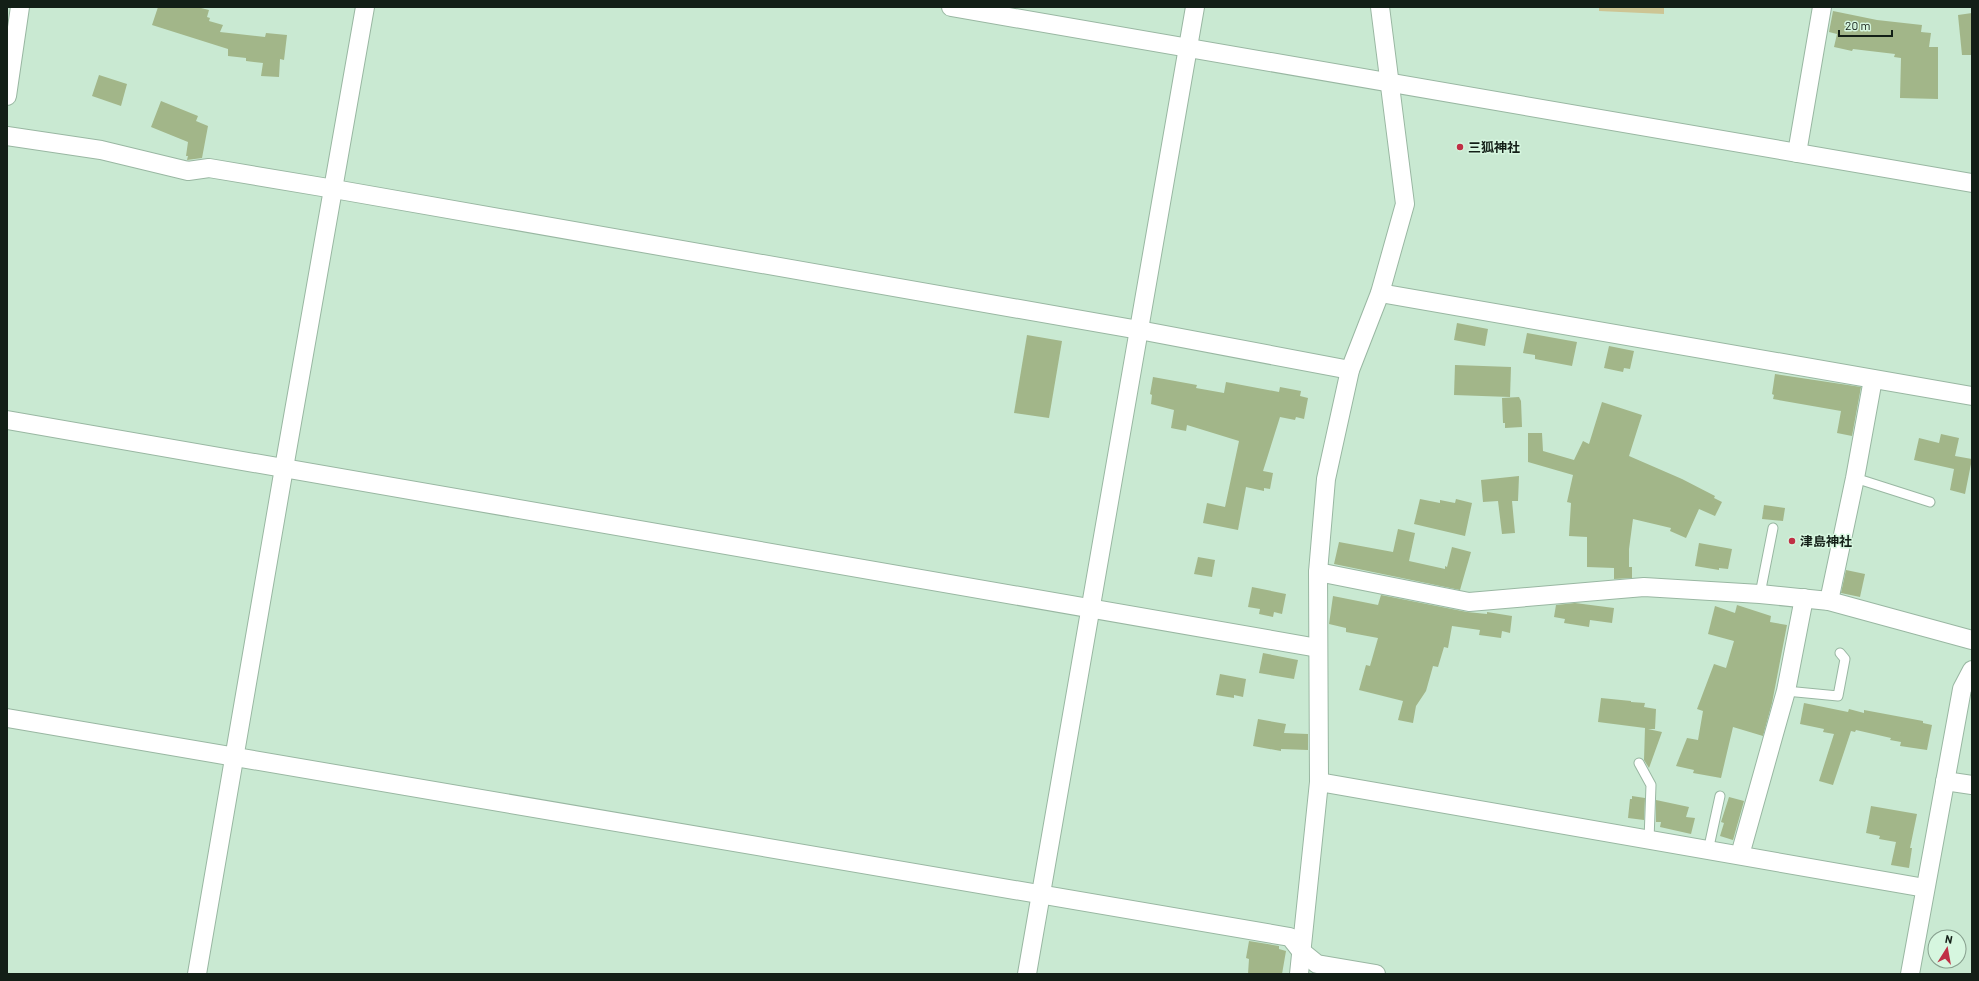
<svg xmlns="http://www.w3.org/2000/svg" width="1979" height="981" font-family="Barlow,'Noto Sans JP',sans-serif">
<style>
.green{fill:#cdc594}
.building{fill:#a2b689}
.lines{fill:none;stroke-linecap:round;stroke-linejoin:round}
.service-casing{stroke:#99b7a2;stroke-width:11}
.minor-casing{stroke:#99b7a2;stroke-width:20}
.service{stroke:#fff;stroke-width:9}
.minor{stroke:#fff;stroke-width:18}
.poi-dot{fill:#c02f45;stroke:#d6f6df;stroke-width:1.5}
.labels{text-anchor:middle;stroke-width:3;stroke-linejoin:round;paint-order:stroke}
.poi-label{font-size:13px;font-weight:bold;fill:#131f17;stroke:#d6f6df;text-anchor:start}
</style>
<rect width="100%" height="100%" fill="#c9e9d2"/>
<!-- green -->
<polygon class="green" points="1599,7 1664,7 1664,14 1599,11"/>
<!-- building -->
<g class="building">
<polygon points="158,7 197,7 209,10 207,17 210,18 209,21 223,25 220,32 265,37 266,33 287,35 284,60 280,59 279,77 261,76 263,63 246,61 246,58 228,56 228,49 152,25"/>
<polygon points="1833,11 1877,20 1922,25 1921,32 1931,33 1929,47 1938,47 1938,99 1900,98 1901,58 1894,57 1895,54 1853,49 1852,51 1834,47 1837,34 1829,32"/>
<polygon points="1972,13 1972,55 1962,55 1958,15"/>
<polygon points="99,75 127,84 121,106 92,96"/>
<polygon points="161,101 198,116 196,121 208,126 202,158 187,160 188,156 186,156 188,142 151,127"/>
<polygon points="1457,323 1488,329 1485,346 1454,340"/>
<polygon points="1527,333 1577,342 1572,366 1535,359 1535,355 1523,353"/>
<polygon points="1027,335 1062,341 1049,418 1014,413"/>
<polygon points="1609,346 1634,351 1630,369 1624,368 1623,372 1604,368"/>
<polygon points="1455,365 1511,367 1510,397 1454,395"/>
<polygon points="1775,374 1861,387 1852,436 1837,433 1841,411 1773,399 1774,395 1772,394"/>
<polygon points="1153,377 1197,385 1196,388 1224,393 1226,382 1279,392 1280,387 1301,391 1300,396 1308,398 1304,419 1296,417 1295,420 1280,417 1263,471 1273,473 1270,489 1264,488 1264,491 1246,487 1238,530 1203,523 1207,503 1225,507 1239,441 1187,425 1186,431 1171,428 1174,410 1151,404 1152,395 1150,394"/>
<polygon points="1519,397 1521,401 1522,427 1505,428 1505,423 1503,423 1502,398"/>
<polygon points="1602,402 1642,415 1629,456 1682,479 1715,496 1714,498 1722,502 1715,516 1699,509 1686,538 1670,531 1671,528 1633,519 1629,549 1629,567 1632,567 1632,578 1614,579 1614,568 1587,567 1587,537 1569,536 1571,503 1567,502 1573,475 1528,462 1528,433 1542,433 1543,451 1574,460 1583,441 1589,444"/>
<polygon points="1941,434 1959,438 1955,456 1972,459 1965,494 1950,490 1954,469 1914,460 1919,438 1939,443"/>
<polygon points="1519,476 1518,501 1512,501 1515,533 1502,534 1498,501 1483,502 1481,480"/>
<polygon points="1420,499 1440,503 1440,500 1455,503 1456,499 1472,503 1465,536 1414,524"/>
<polygon points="1764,505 1785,508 1783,521 1762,519"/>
<polygon points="1398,529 1415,533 1409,561 1445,569 1445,566 1447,567 1452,547 1471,552 1460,590 1334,564 1339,542 1393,552"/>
<polygon points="1699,543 1732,549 1728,569 1719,568 1719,570 1695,566"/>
<polygon points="1198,557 1215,560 1212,577 1194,574"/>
<polygon points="1846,570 1865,574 1860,597 1841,593"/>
<polygon points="1252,587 1286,594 1282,614 1274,612 1273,617 1259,614 1260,609 1248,607"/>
<polygon points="1381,595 1467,612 1487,614 1487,612 1512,616 1510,633 1502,631 1501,638 1479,635 1480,630 1452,626 1448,648 1444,647 1438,667 1433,666 1426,691 1416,706 1413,723 1398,720 1403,701 1359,690 1366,665 1370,666 1378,638 1346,632 1346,628 1329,624 1333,596 1378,605"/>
<polygon points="1575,603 1614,608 1612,623 1590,620 1589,627 1564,623 1565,619 1554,617 1556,605"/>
<polygon points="1737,605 1771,616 1770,622 1787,625 1772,703 1763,736 1733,727 1721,778 1693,773 1694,770 1676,766 1687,738 1698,740 1703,711 1697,709 1714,664 1726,668 1734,641 1708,634 1715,606 1735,613"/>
<polygon points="1263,653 1298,660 1294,679 1259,673"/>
<polygon points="1220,674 1246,679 1243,697 1234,695 1234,698 1216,695"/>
<polygon points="1601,698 1631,701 1631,702 1645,703 1644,707 1656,709 1655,729 1648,729 1662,732 1649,768 1644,760 1645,728 1598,722"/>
<polygon points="1804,703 1848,712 1849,709 1864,713 1864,710 1923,721 1923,723 1932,725 1927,750 1900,746 1901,742 1890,740 1891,738 1856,730 1855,732 1851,731 1833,785 1819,781 1834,734 1823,732 1824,729 1800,724"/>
<polygon points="1258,719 1286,724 1284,733 1308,734 1308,750 1281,749 1281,751 1253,746"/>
<polygon points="1632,796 1645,798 1644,820 1628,818 1630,799 1632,799"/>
<polygon points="1729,797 1744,801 1733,840 1720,836 1724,823 1721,822"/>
<polygon points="1656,800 1689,807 1686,817 1695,818 1691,834 1660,827 1661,822 1656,822"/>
<polygon points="1871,806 1917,814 1910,848 1912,848 1909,868 1891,865 1896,842 1879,839 1880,836 1866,833"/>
<polygon points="1249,941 1279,946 1279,949 1286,951 1282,974 1248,974 1249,959 1246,958"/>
</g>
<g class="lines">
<!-- service casing -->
<g class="service-casing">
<g id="service">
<polyline points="1855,478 1930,502"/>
<polyline points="1760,594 1773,528"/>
<polyline points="1786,691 1838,696 1845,659 1840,653"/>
<polyline points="1639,763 1651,785 1649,840"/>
<polyline points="1708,851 1720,796"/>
</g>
</g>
<!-- minor casing -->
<g class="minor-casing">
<g id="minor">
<polyline points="951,7 1972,183"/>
<polyline points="7,96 20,7"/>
<polyline points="7,136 101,150 188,171 209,168 334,189 1139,330 1350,370"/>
<polyline points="1797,153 1822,7"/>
<polyline points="1380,293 1972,396"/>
<polyline points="7,420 1318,648"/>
<polyline points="1318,572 1469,602 1644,587 1760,594 1829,601 1972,640"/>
<polyline points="1829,601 1855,478 1873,379"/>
<polyline points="7,718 1290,937 1301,951 1317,964 1376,974"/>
<polyline points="1945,781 1972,785"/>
<polyline points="1319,782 1925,888"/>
<polyline points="1740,855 1786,691 1804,598"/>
<polyline points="197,974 284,468 365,7"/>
<polyline points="1027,974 1195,7"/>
<polyline points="1299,974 1319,782 1318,572 1326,479 1350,370 1380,293 1405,204 1380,7"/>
<polyline points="1910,974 1962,689 1972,670"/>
</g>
</g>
<!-- service -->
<use href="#service" class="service"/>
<!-- minor -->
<use href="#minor" class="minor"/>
</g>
<!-- markers -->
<g class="poi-dot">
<circle cx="1460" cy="147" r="4"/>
<circle cx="1792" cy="541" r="4"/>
</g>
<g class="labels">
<!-- poi labels -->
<g class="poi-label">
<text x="1468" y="152">三狐神社</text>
<text x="1800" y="546">津島神社</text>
</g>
</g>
<!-- border -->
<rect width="1979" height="981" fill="none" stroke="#131f17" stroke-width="16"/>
<!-- north arrow -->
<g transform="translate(1947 949) rotate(11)"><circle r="19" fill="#d6f6df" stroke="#88a08f"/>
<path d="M0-3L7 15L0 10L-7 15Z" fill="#c02f45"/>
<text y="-6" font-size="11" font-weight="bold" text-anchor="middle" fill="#131f17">N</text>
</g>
<!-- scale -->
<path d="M1839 30v6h53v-6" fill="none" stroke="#131f17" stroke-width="2"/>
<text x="1845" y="30" font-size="12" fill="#131f17" stroke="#d6f6df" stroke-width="3" paint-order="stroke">20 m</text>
</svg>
